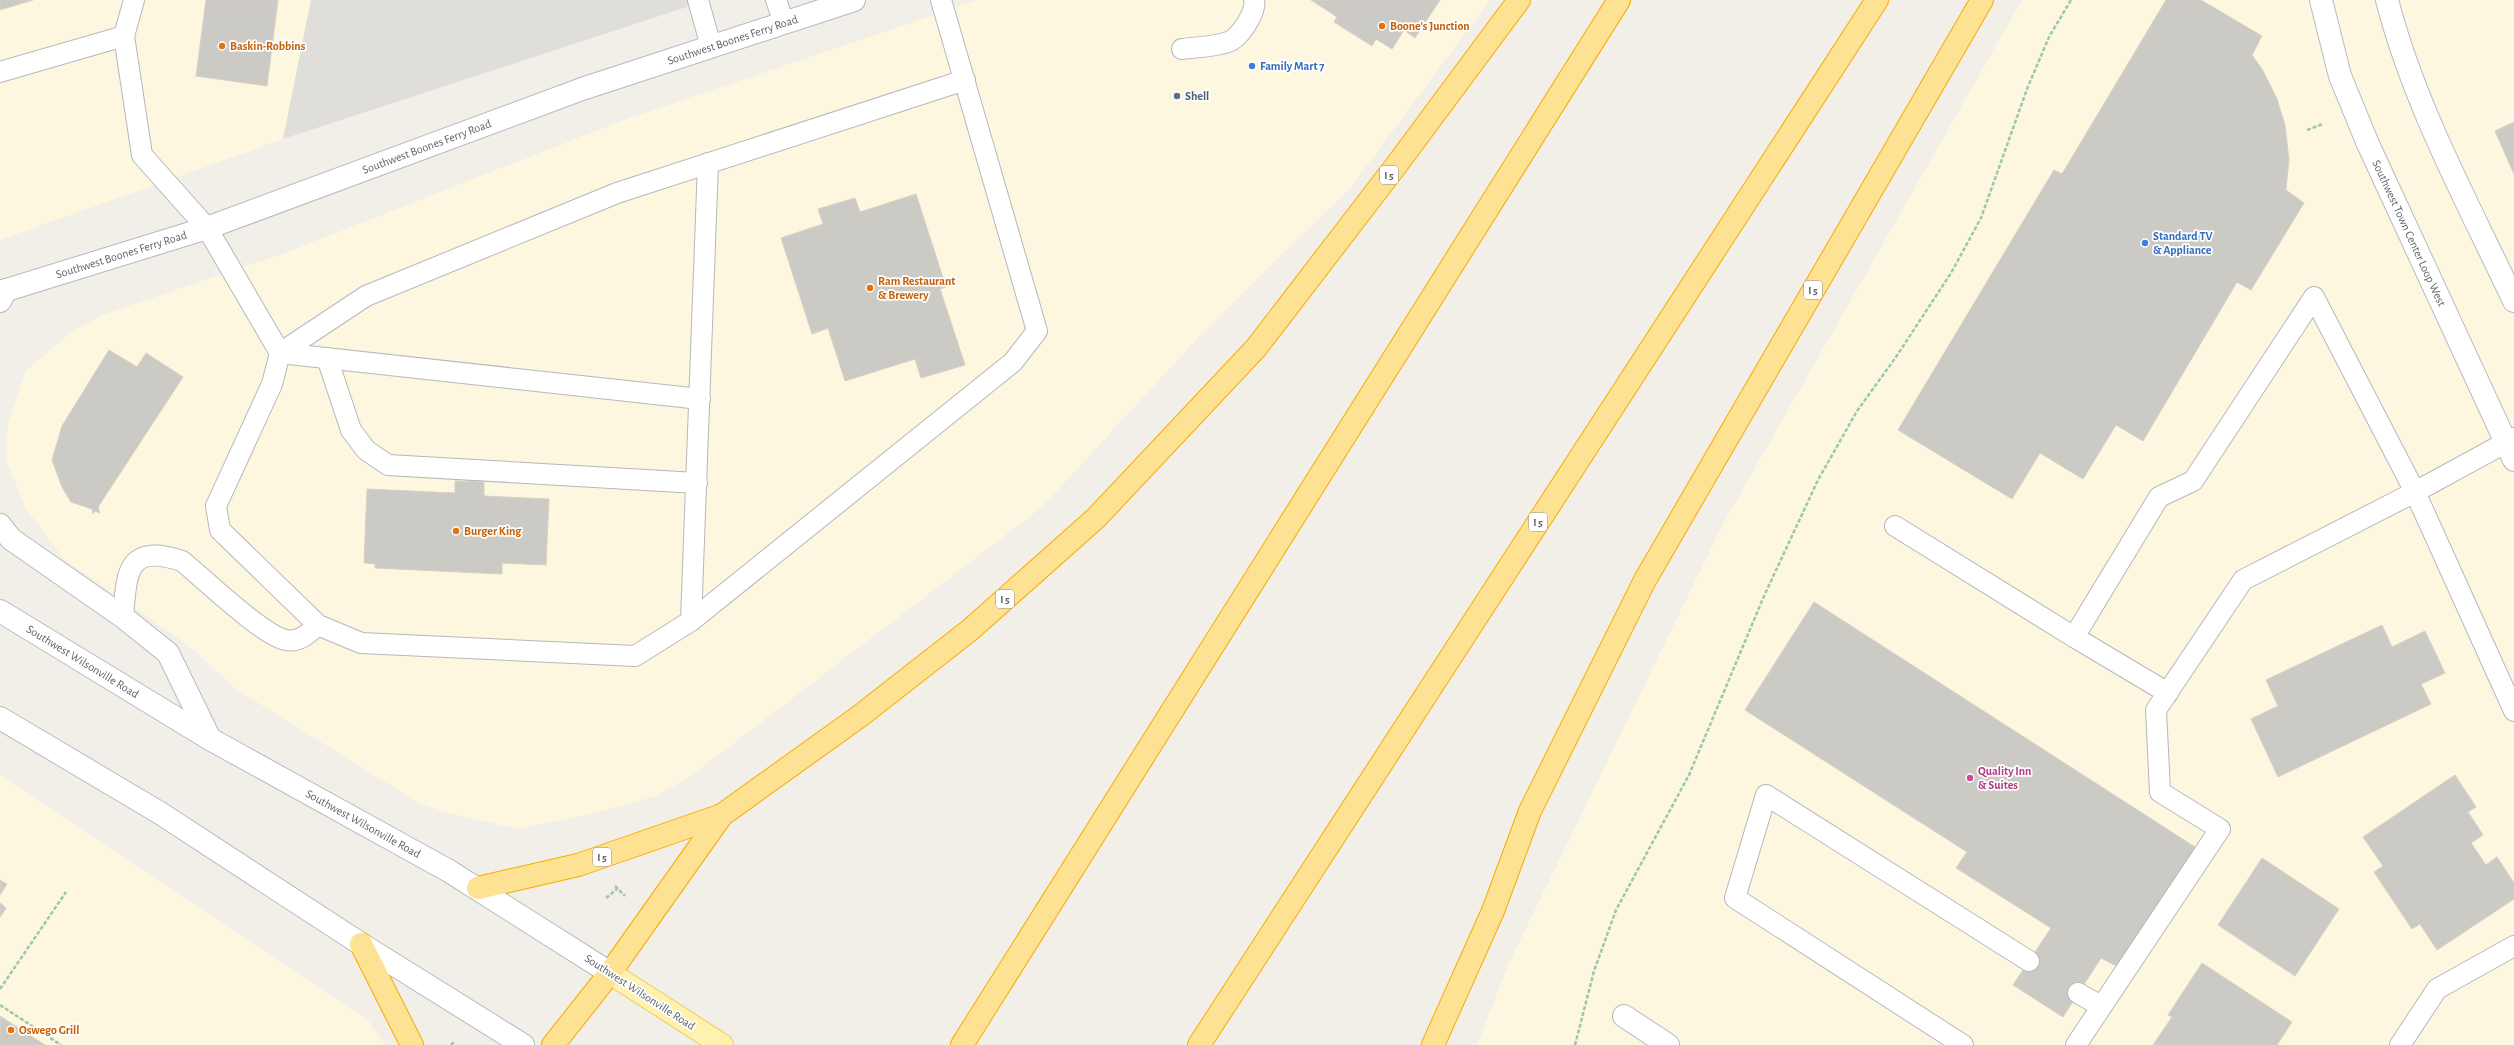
<svg xmlns="http://www.w3.org/2000/svg" width="2514" height="1045" font-family="'Alegreya Sans',sans-serif">
<style>
.commercial{fill:#fef7e0}
.industrial{fill:#e0deda}
.building{fill:#cccac5;stroke:#d6d1c6}
.lines{fill:none;stroke-linecap:round;stroke-linejoin:round}
.service-casing{stroke:#b5b8bc;stroke-width:22}
.minor-casing{stroke:#b5b8bc;stroke-width:24}
.tertiary-casing{stroke:#b5b8bc;stroke-width:24}
.secondary-casing{stroke:#b6babf;stroke-width:24}
.primary-casing{stroke:#f2c960;stroke-width:24}
.motorway-casing{stroke:#f9ab00;stroke-width:24}
.path{stroke:#9cc7a9;stroke-width:2.5;stroke-dasharray:4 2;stroke-linecap:butt}
.service{stroke:#fff;stroke-width:20}
.minor{stroke:#fff;stroke-width:22}
.tertiary{stroke:#fff;stroke-width:22}
.secondary{stroke:#fff;stroke-width:22}
.primary{stroke:#fff2af;stroke-width:22}
.motorway{stroke:#fde293;stroke-width:22}
.food-dot{fill:#e8710a;stroke:#fff;stroke-width:1.5}
.shop-dot{fill:#3f7fe0;stroke:#fff;stroke-width:1.5}
.service-dot{fill:#5c6f8a;stroke:#fff;stroke-width:1.5}
.hotel-dot{fill:#d1479c;stroke:#fff;stroke-width:1.5}
.labels{text-anchor:middle;stroke-width:3.5;stroke-linejoin:round;paint-order:stroke}
.shield{fill:#fff;stroke:#8f9295;stroke-width:1}
.shield-label{font-size:11px;font-weight:bold;fill:#5f6368}
.food-label{font-size:12px;font-weight:bold;fill:#c56008;stroke:#fff;text-anchor:start}
.street-label{font-size:12px;fill:#5f6368;stroke:#fff}
.shop-label{font-size:12px;font-weight:bold;fill:#366cbe;stroke:#fff;text-anchor:start}
.service-label{font-size:12px;font-weight:bold;fill:#4e5e75;stroke:#fff;text-anchor:start}
.hotel-label{font-size:12px;font-weight:bold;fill:#b23c85;stroke:#fff;text-anchor:start}
</style>
<rect width="100%" height="100%" fill="#f1efe8"/>
<!-- commercial -->
<g class="commercial">
<polygon points="0,0 311,0 283,139 0,240"/>
<polygon points="978,0 1490,0 1350,188 1206,329 1042,507 687,779 656,796 592,814 517,829 445,812 417,802 233,687 193,649 64,559 25,507 6,459 8,424 26,371 71,332 105,314 285,253 621,121"/>
<polygon points="2022,0 2514,0 2514,1045 1477,1045 1509,963 1723,524"/>
<polygon points="0,775 368,1020 385,1045 0,1045"/>
</g>
<!-- industrial -->
<polygon class="industrial" points="311,0 708,0 283,139"/>
<!-- building -->
<g class="building">
<polygon points="0,0 33,0 0,10"/>
<polygon points="206,0 278,0 267,86 196,76"/>
<polygon points="1311,0 1440,0 1415,38 1404,30 1392,49 1376,39 1372,46 1334,22 1337,17"/>
<polygon points="2166,0 2201,0 2262,36 2252,55 2262,69 2277,99 2285,125 2289,160 2286,190 2304,203 2251,290 2237,282 2143,441 2116,425 2083,479 2040,453 2012,499 1898,430 2054,170 2062,174"/>
<polygon points="2514,122 2514,174 2495,131"/>
<polygon points="916,194 946,287 940,289 965,365 921,378 915,359 845,381 828,328 812,334 781,238 823,224 818,209 855,198 860,212"/>
<polygon points="109,350 137,367 146,353 183,377 98,507 100,513 95,511 93,514 92,509 71,502 62,487 52,460 62,426"/>
<polygon points="455,481 484,482 484,496 549,499 546,565 502,563 502,574 375,568 375,564 364,563 367,489 455,493"/>
<polygon points="1814,602 2195,847 2118,967 2101,958 2063,1017 2013,985 2051,928 1956,868 1967,852 1745,710"/>
<polygon points="2382,625 2392,647 2425,631 2445,673 2421,684 2431,704 2278,777 2251,719 2278,706 2266,680"/>
<polygon points="2455,775 2476,807 2468,812 2483,835 2471,843 2486,865 2497,857 2514,883 2514,899 2437,950 2420,924 2412,929 2374,872 2383,866 2363,837"/>
<polygon points="2262,858 2339,909 2295,976 2218,925"/>
<polygon points="0,880 7,884 0,895"/>
<polygon points="0,903 6,908 0,917"/>
<polygon points="2202,963 2292,1022 2277,1045 2153,1045 2172,1017 2168,1015"/>
<polygon points="0,1016 45,1045 0,1045"/>
</g>
<g class="lines">
<!-- service casing -->
<g class="service-casing">
<g id="service">
<polyline points="134,0 124,36 142,155 207,228 280,353 272,384 216,506 220,530 318,625 361,643 635,656 691,621 1013,362 1037,331 941,0"/>
<polyline points="698,0 711,46"/>
<polyline points="776,0 784,23"/>
<path d="M1182,49c15,-2 32,-2 46,-7 11,-3 29,-30 26,-42"/>
<polyline points="0,72 124,36"/>
<polyline points="327,358 351,430 366,450 388,465 697,483"/>
<polyline points="700,399 280,353 366,296 617,193 965,80"/>
<polyline points="1895,526 2074,637"/>
<path d="M123,617c4,-45 3,-74 59,-56 21,17 81,75 104,79 13,3 23,-7 32,-15"/>
<polyline points="691,621 708,163"/>
<polyline points="2168,693 2074,637 2159,497 2193,481 2314,297 2415,492 2514,711"/>
<polyline points="2078,993 2101,1006"/>
<polyline points="1963,1045 1735,898 1766,795 2029,961"/>
<polyline points="2076,1045 2220,829 2160,792 2156,710 2243,580 2415,492 2514,438"/>
<polyline points="2400,1045 2437,989 2514,946"/>
</g>
</g>
<!-- minor casing -->
<g class="minor-casing">
<polyline id="minor" points="1624,1016 1668,1045"/>
</g>
<!-- tertiary casing -->
<g class="tertiary-casing">
<g id="tertiary">
<path id="s1" d="M0,292l207,-64 375,-139 272,-89"/>
</g>
</g>
<!-- secondary casing -->
<g class="secondary-casing">
<g id="secondary">
<path id="s2" d="M2321,0l19,76 28,68 146,316"/>
<path d="M2387,0c27,105 81,203 127,301"/>
<polyline points="0,301 6,290"/>
<polyline points="0,525 11,539 123,617 168,653 210,739"/>
<path id="s3" d="M0,611l210,128 239,132 161,102"/>
<polyline points="0,718 160,813 361,944 523,1045"/>
</g>
</g>
<!-- primary casing -->
<g class="primary-casing">
<polyline id="primary" points="610,973 722,1045"/>
</g>
<!-- motorway casing -->
<g class="motorway-casing">
<g id="motorway">
<polyline points="478,888 578,865 722,815 860,716 970,630 1096,518 1256,348 1395,167 1519,0"/>
<polyline points="361,944 412,1045"/>
<polyline points="553,1045 610,973 722,815"/>
<polyline points="962,1045 1619,0"/>
<polyline points="1199,1045 1877,0"/>
<polyline points="1433,1045 1493,911 1530,811 1645,580 1982,0"/>
</g>
</g>
<!-- path -->
<g class="path">
<polyline points="2307,130 2323,124"/>
<polyline points="615,886 625,896"/>
<polyline points="606,898 617,889"/>
<polyline points="0,989 66,892"/>
<polyline points="0,1005 61,1045"/>
<polyline points="451,1045 455,1041"/>
<polyline points="1575,1045 1594,971 1616,910 1689,775 1764,596 1818,480 1857,411 1896,357 1951,273 1981,218 2027,89 2049,37 2071,0"/>
</g>
<!-- service -->
<use href="#service" class="service"/>
<!-- minor -->
<use href="#minor" class="minor"/>
<!-- tertiary -->
<use href="#tertiary" class="tertiary"/>
<!-- secondary -->
<use href="#secondary" class="secondary"/>
<!-- primary -->
<use href="#primary" class="primary"/>
<!-- motorway -->
<use href="#motorway" class="motorway"/>
</g>
<!-- markers -->
<g class="food-dot">
<circle cx="1382" cy="26" r="4"/>
<circle cx="222" cy="46" r="4"/>
<circle cx="870" cy="288" r="4"/>
<circle cx="456" cy="531" r="4"/>
<circle cx="11" cy="1030" r="4"/>
</g>
<g class="shop-dot">
<circle cx="1252" cy="66" r="4"/>
<circle cx="2145" cy="243" r="4"/>
</g>
<circle class="service-dot" cx="1177" cy="96" r="4"/>
<circle class="hotel-dot" cx="1970" cy="778" r="4"/>
<g class="labels">
<!-- shield labels -->
<g class="shield">
<rect x="1380" y="166" width="18" height="18" rx="3"/>
<rect x="1804" y="281" width="18" height="18" rx="3"/>
<rect x="1529" y="513" width="18" height="18" rx="3"/>
<rect x="996" y="590" width="18" height="18" rx="3"/>
<rect x="593" y="848" width="18" height="18" rx="3"/>
</g>
<g class="shield-label">
<text x="1389" y="179">I 5</text>
<text x="1813" y="294">I 5</text>
<text x="1538" y="526">I 5</text>
<text x="1005" y="603">I 5</text>
<text x="602" y="861">I 5</text>
</g>
<!-- food labels -->
<g class="food-label">
<text x="1390" y="30">Boone's Junction</text>
<text x="230" y="50">Baskin-Robbins</text>
<text x="878" y="285">Ram Restaurant<tspan x="878" dy="14">&amp; Brewery</tspan></text>
<text x="464" y="535">Burger King</text>
<text x="19" y="1034">Oswego Grill</text>
</g>
<!-- street labels -->
<g class="street-label">
<text dy="4" stroke="none"><textPath href="#s1" startOffset="775">Southwest Boones Ferry Road</textPath></text>
<text dy="4" stroke="none"><textPath href="#s1" startOffset="451">Southwest Boones Ferry Road</textPath></text>
<text dy="4" stroke="none"><textPath href="#s2" startOffset="250">Southwest Town Center Loop West</textPath></text>
<text dy="4" stroke="none"><textPath href="#s1" startOffset="127">Southwest Boones Ferry Road</textPath></text>
<text dy="4" stroke="none"><textPath href="#s3" startOffset="97">Southwest Wilsonville Road</textPath></text>
<text dy="4" stroke="none"><textPath href="#s3" startOffset="421">Southwest Wilsonville Road</textPath></text>
<text transform="translate(640 992) rotate(33)" y="4">Southwest Wilsonville Road</text>
</g>
<!-- shop labels -->
<g class="shop-label">
<text x="1260" y="70">Family Mart 7</text>
<text x="2153" y="240">Standard TV<tspan x="2153" dy="14">&amp; Appliance</tspan></text>
</g>
<!-- service labels -->
<g class="service-label">
<text x="1185" y="100">Shell</text>
</g>
<!-- hotel labels -->
<g class="hotel-label">
<text x="1978" y="775">Quality Inn<tspan x="1978" dy="14">&amp; Suites</tspan></text>
</g>
</g>
</svg>
